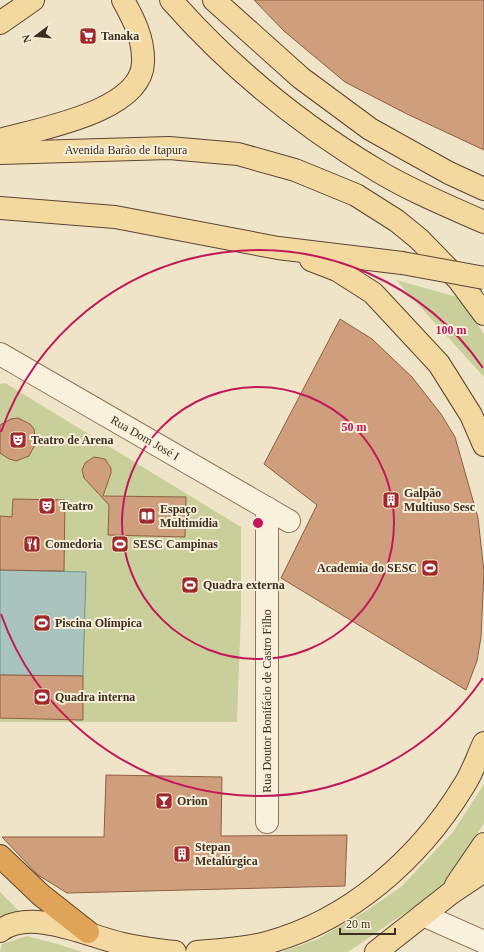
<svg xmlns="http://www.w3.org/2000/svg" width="484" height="952" font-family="'Times New Roman',serif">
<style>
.green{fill:#c9cf9b}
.water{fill:#a9c4bc;stroke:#6f938a}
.building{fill:#cf9f7d;stroke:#8d5f41}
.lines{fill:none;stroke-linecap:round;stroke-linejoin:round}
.minor-casing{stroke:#8d765c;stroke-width:24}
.major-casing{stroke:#5b4430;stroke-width:24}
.highway-casing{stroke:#5b4430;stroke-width:24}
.minor{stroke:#faf1dc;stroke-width:22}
.major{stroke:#f3d9a0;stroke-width:22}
.highway{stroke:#e0a458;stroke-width:22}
.major-bridge-casing{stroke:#5b4430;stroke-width:24;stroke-linecap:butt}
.major-bridge{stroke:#f3d9a0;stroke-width:22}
.ring{fill:none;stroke:#c2185b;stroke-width:2}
.labels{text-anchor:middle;stroke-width:4;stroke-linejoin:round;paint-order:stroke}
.poi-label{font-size:12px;font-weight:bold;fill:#3d2e20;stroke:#f7eed8;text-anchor:start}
.street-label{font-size:12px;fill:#3d2e20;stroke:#f7eed8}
.centre{fill:#c2185b;stroke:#f7eed8;stroke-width:2}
.ring-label{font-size:12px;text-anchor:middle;font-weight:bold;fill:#c2185b;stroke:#f7eed8;stroke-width:4;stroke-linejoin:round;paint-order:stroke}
</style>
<rect width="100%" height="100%" fill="#f0e4c8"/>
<!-- green -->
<g class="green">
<polygon points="396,280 457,297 484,334 484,377"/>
<polygon points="5,383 241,527 241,613 237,722 0,722 0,384"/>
<polygon points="484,784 484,823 440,889 348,952 282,952 318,939 366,911 401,887 453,832"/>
<polygon points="0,892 23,915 0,929"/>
<polygon points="27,936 58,944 82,952 0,952 2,944"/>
</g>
<!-- water -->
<polygon class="water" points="0,570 86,572 83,676 0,675"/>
<!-- building -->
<g class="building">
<polygon points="254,0 484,0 484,150 407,114 345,82 284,31"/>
<polygon points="340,319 372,339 412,377 441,414 455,437 478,518 484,572 481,637 477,661 466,690 281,578 317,505 264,464"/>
<polygon points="18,418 30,424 34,429 36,443 29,456 16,461 9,459 0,453 0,425 11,419"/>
<polygon points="94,457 105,459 111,468 111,473 103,496 186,497 185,537 108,535 109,505 84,478 82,470 85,463"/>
<polygon points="13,499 65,500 64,571 0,570 0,516 12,517"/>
<polygon points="0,675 83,676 83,720 0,718"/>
<polygon points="106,775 222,777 221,836 347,835 345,886 67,893 38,875 2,837 104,837"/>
</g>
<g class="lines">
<!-- minor casing -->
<g class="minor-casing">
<g id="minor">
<polyline points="0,354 289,521"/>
<polyline points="267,508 267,822"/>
<polyline points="423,915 484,942"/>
</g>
</g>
<!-- major casing -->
<g class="major-casing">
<g id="major">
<path d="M171,0c59,67 130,125 207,171 33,20 70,35 106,51"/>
<polyline points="214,0 301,78 370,129 449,173 484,189"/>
<polyline points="0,23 33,0"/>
<path d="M0,140c38,-11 141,-28 143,-77 1,-24 -9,-43 -20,-63"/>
<polyline points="0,153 169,148 238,154 295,170 356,195 397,221 419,239 458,279 484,314"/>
<polyline points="0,208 115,217 278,248 402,263"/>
<polyline points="311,260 337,270 373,293 439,364 471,415 484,445"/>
<polyline points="456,885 484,844"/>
<path d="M0,931c31,-24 90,6 123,13 17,4 34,6 52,8"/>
<path d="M197,952c23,-2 47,-3 69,-9 83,-22 153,-84 197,-156 9,-13 14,-29 21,-44"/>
<polyline points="376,952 451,893 484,871"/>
</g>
</g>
<!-- highway casing -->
<g class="highway-casing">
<polyline id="highway" points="0,856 41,895 88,932"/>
</g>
<!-- minor -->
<use href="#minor" class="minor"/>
<!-- major -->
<use href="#major" class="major"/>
<!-- highway -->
<use href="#highway" class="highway"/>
<!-- major-bridge casing -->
<g class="major-bridge-casing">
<polyline id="major-bridge" points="402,263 484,278"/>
</g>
<!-- major-bridge -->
<use href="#major-bridge" class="major-bridge"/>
</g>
<!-- distance rings -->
<g class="ring">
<circle cx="258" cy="523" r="136"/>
<path d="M483 678A273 273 0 0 1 1 614M1 432A273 273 0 0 1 483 368"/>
</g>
<!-- icons -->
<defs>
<g id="supermarket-square" transform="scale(0.9)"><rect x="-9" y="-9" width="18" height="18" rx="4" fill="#9e2a2b" stroke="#f7eed8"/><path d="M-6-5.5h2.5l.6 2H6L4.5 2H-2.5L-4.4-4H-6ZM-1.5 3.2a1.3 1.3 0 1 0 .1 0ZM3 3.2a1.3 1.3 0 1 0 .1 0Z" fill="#fff"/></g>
<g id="theatre-square" transform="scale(0.9)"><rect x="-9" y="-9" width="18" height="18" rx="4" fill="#9e2a2b" stroke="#f7eed8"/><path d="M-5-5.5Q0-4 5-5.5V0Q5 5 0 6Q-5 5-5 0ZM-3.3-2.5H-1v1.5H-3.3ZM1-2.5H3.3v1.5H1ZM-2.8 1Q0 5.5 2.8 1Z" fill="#fff"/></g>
<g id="building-square" transform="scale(0.9)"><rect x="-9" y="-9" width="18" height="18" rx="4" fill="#9e2a2b" stroke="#f7eed8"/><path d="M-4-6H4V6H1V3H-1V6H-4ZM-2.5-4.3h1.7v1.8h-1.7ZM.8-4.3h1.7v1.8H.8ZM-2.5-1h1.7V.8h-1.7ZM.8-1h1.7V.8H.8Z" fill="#fff"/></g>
<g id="library-square" transform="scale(0.9)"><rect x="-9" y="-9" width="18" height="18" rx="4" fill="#9e2a2b" stroke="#f7eed8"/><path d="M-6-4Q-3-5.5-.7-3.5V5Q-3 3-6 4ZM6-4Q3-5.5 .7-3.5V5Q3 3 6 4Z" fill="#fff"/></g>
<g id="restaurant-square" transform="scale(0.9)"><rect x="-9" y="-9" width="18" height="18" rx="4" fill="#9e2a2b" stroke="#f7eed8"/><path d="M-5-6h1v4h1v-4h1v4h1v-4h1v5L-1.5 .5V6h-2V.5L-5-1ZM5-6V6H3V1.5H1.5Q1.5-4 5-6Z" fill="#fff"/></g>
<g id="stadium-square" transform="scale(0.9)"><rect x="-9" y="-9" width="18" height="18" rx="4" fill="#9e2a2b" stroke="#f7eed8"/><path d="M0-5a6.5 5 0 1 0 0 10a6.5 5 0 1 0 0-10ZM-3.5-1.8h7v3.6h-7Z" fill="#fff"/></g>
<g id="bar-square" transform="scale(0.9)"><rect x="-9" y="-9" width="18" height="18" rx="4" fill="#9e2a2b" stroke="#f7eed8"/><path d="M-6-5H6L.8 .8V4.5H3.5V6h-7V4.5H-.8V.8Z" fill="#fff"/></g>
</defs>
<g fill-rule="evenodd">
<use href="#supermarket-square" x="88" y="36"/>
<use href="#theatre-square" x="18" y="440"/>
<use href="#building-square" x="391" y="500"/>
<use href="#theatre-square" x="47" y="506"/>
<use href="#library-square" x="147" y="516"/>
<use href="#restaurant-square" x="32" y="544"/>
<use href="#stadium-square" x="120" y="544"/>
<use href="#stadium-square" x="430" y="568"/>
<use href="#stadium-square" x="190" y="585"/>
<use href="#stadium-square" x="42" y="623"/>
<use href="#stadium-square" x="42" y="697"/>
<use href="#bar-square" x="164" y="801"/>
<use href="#building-square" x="182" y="854"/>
</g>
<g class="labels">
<!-- poi labels -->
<g class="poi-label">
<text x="101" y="40">Tanaka</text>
<text x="31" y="444">Teatro de Arena</text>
<text x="404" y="497">Galpão<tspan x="404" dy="14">Multiuso Sesc</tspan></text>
<text x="60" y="510">Teatro</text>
<text x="160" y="513">Espaço<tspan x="160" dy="14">Multimídia</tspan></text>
<text x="45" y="548">Comedoria</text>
<text x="133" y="548">SESC Campinas</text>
<text x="417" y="572" text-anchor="end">Academia do SESC</text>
<text x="203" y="589">Quadra externa</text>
<text x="55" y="627">Piscina Olímpica</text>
<text x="55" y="701">Quadra interna</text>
<text x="177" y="805">Orion</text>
<text x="195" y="851">Stepan<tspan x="195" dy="14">Metalúrgica</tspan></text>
</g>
<!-- street labels -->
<g class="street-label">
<text x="126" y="154">Avenida Barão de Itapura</text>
<text transform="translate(145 438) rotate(30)" y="4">Rua Dom José I</text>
<text transform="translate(267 701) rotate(-90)" y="4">Rua Doutor Bonifácio de Castro Filho</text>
</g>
</g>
<circle cx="258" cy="523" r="6" class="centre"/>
<g class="ring-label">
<text x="451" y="334">100 m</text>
<text x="354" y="431">50 m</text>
</g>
<!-- north arrow -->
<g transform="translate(36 36) rotate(254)" stroke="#f7eed8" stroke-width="3" paint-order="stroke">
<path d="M0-3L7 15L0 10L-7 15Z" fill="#3d2e20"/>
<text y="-6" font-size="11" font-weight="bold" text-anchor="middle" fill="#3d2e20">N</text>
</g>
<!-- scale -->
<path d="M340 928v6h55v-6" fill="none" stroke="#3d2e20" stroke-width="2"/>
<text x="346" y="928" font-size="12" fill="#3d2e20" stroke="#f7eed8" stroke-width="3" paint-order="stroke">20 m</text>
</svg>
